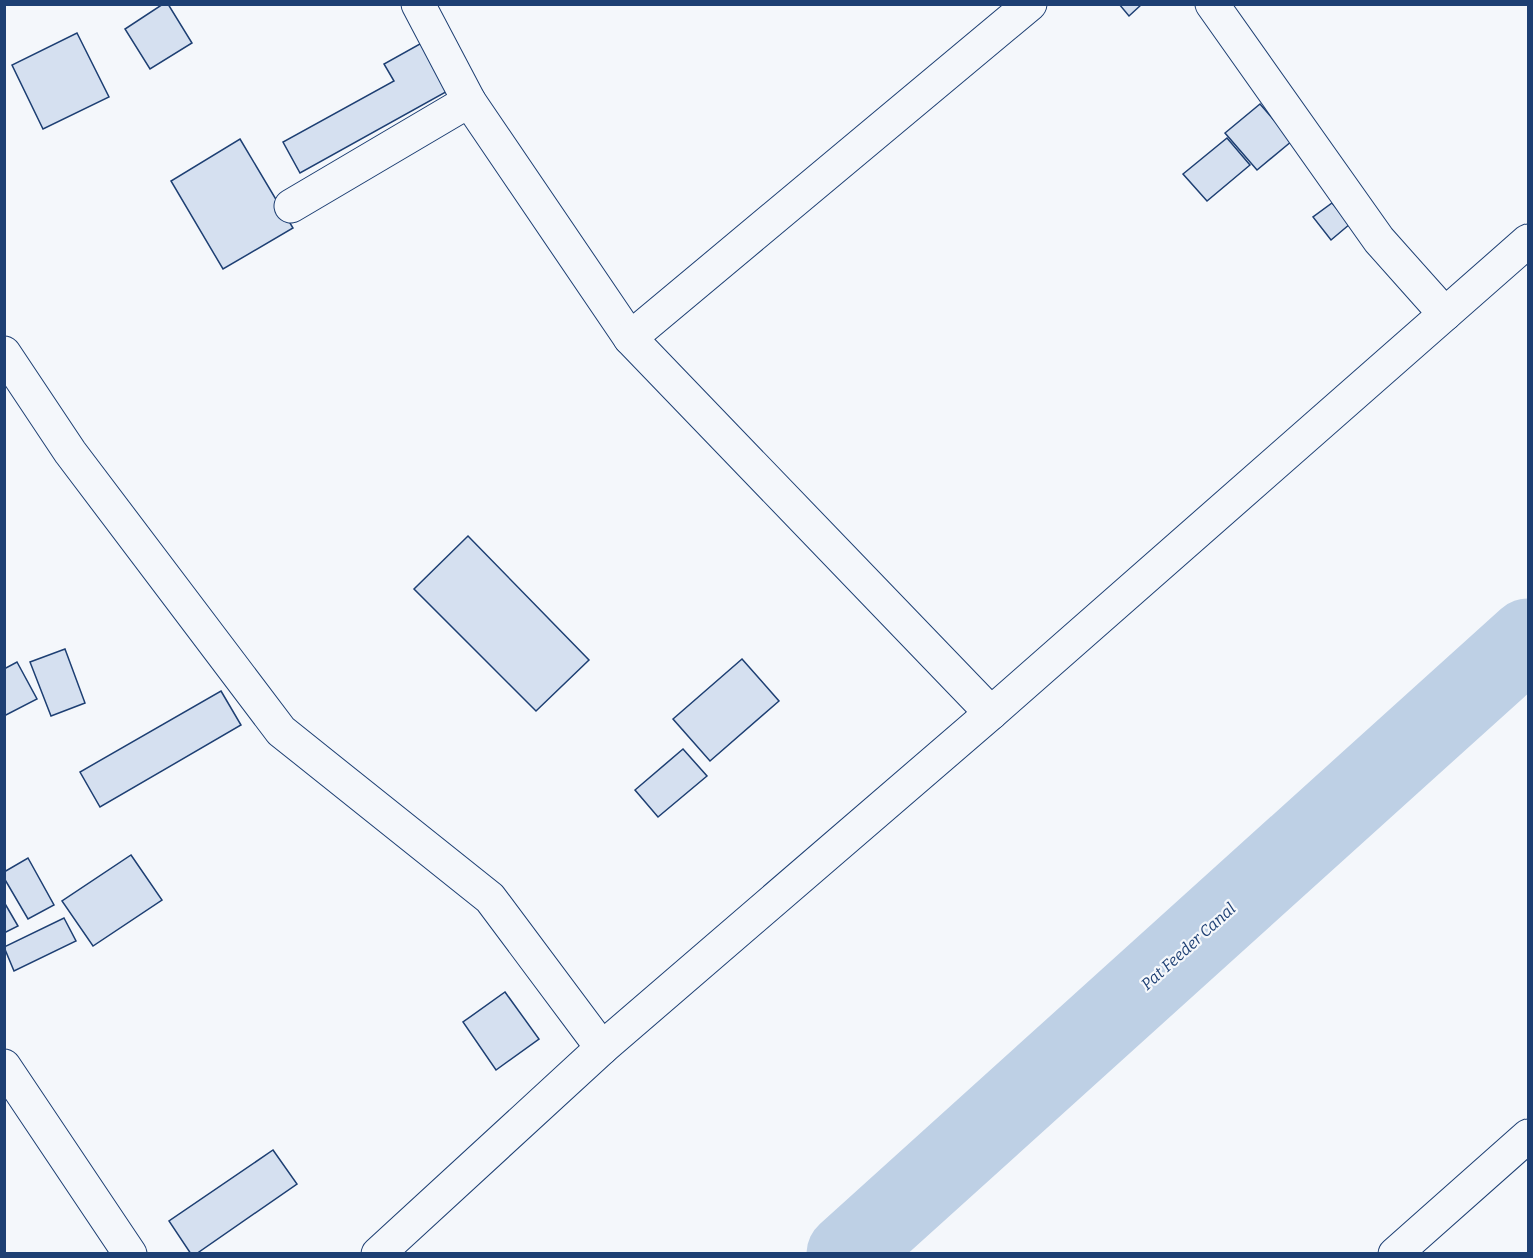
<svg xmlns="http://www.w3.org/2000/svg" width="1533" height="1258" font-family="Bitter,serif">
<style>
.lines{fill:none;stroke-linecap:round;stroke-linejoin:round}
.river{stroke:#bed0e5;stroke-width:81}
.building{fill:#d5e0f0;stroke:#1d3f73;stroke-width:1.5}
.minor-casing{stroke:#1d3f73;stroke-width:35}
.tertiary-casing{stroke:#1d3f73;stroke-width:35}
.minor{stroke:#f4f7fb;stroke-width:33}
.tertiary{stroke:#f4f7fb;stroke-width:33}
.labels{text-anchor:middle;stroke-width:4.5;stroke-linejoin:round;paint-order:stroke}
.water-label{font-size:16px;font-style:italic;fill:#1d3f73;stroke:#f4f7fb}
</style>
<rect width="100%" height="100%" fill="#f4f7fb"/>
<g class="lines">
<!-- river -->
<polyline class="river" points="847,1254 1528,639"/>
</g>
<!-- building -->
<g class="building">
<polygon points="163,4 168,4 192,43 150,69 125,29"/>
<polygon points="1119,4 1142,4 1129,16"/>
<polygon points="77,33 109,97 43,129 12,65"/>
<polygon points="427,40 453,88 300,173 283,142 394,81 384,64"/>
<polygon points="1260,104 1292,141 1257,170 1225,133"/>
<polygon points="1227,138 1250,165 1207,201 1183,174"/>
<polygon points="240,139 293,228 223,269 171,181"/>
<polygon points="1332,203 1350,224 1331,240 1313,217"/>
<polygon points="468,536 589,660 536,711 414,589"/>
<polygon points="65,649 85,703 51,716 30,662"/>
<polygon points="742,659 779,701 710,761 673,719"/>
<polygon points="17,662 37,699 4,716 4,669"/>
<polygon points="221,691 241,725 100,807 80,772"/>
<polygon points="683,749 707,776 658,817 635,790"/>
<polygon points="131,855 162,900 93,946 62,901"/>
<polygon points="28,858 54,905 28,919 4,878 4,872"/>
<polygon points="4,902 18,926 4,933"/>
<polygon points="64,918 76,941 14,971 4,947"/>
<polygon points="505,992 539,1039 496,1070 463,1022"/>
<polygon points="273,1150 297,1184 196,1254 191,1254 169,1221"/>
</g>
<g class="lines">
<!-- minor casing -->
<g class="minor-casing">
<g id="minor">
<polyline points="1212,4 1379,240 1445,314"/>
<polyline points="469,101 630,338 991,713"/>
<polyline points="291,206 469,101 418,4"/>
<polyline points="630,338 1030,4"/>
<polyline points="4,353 70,452 281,731 490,898 602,1048"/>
<polyline points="4,1066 130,1254"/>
<polyline points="1395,1254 1528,1136"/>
</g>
</g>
<!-- tertiary casing -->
<g class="tertiary-casing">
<polyline id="tertiary" points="378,1254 602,1048 991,713 1528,241"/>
</g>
<!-- minor -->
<use href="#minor" class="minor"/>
<!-- tertiary -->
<use href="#tertiary" class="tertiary"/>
</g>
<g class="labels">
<!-- water labels -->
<g class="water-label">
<text transform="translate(1188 946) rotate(-42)" y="6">Pat Feeder Canal</text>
</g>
</g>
<!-- border -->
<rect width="1533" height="1258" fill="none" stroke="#1d3f73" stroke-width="12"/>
</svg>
